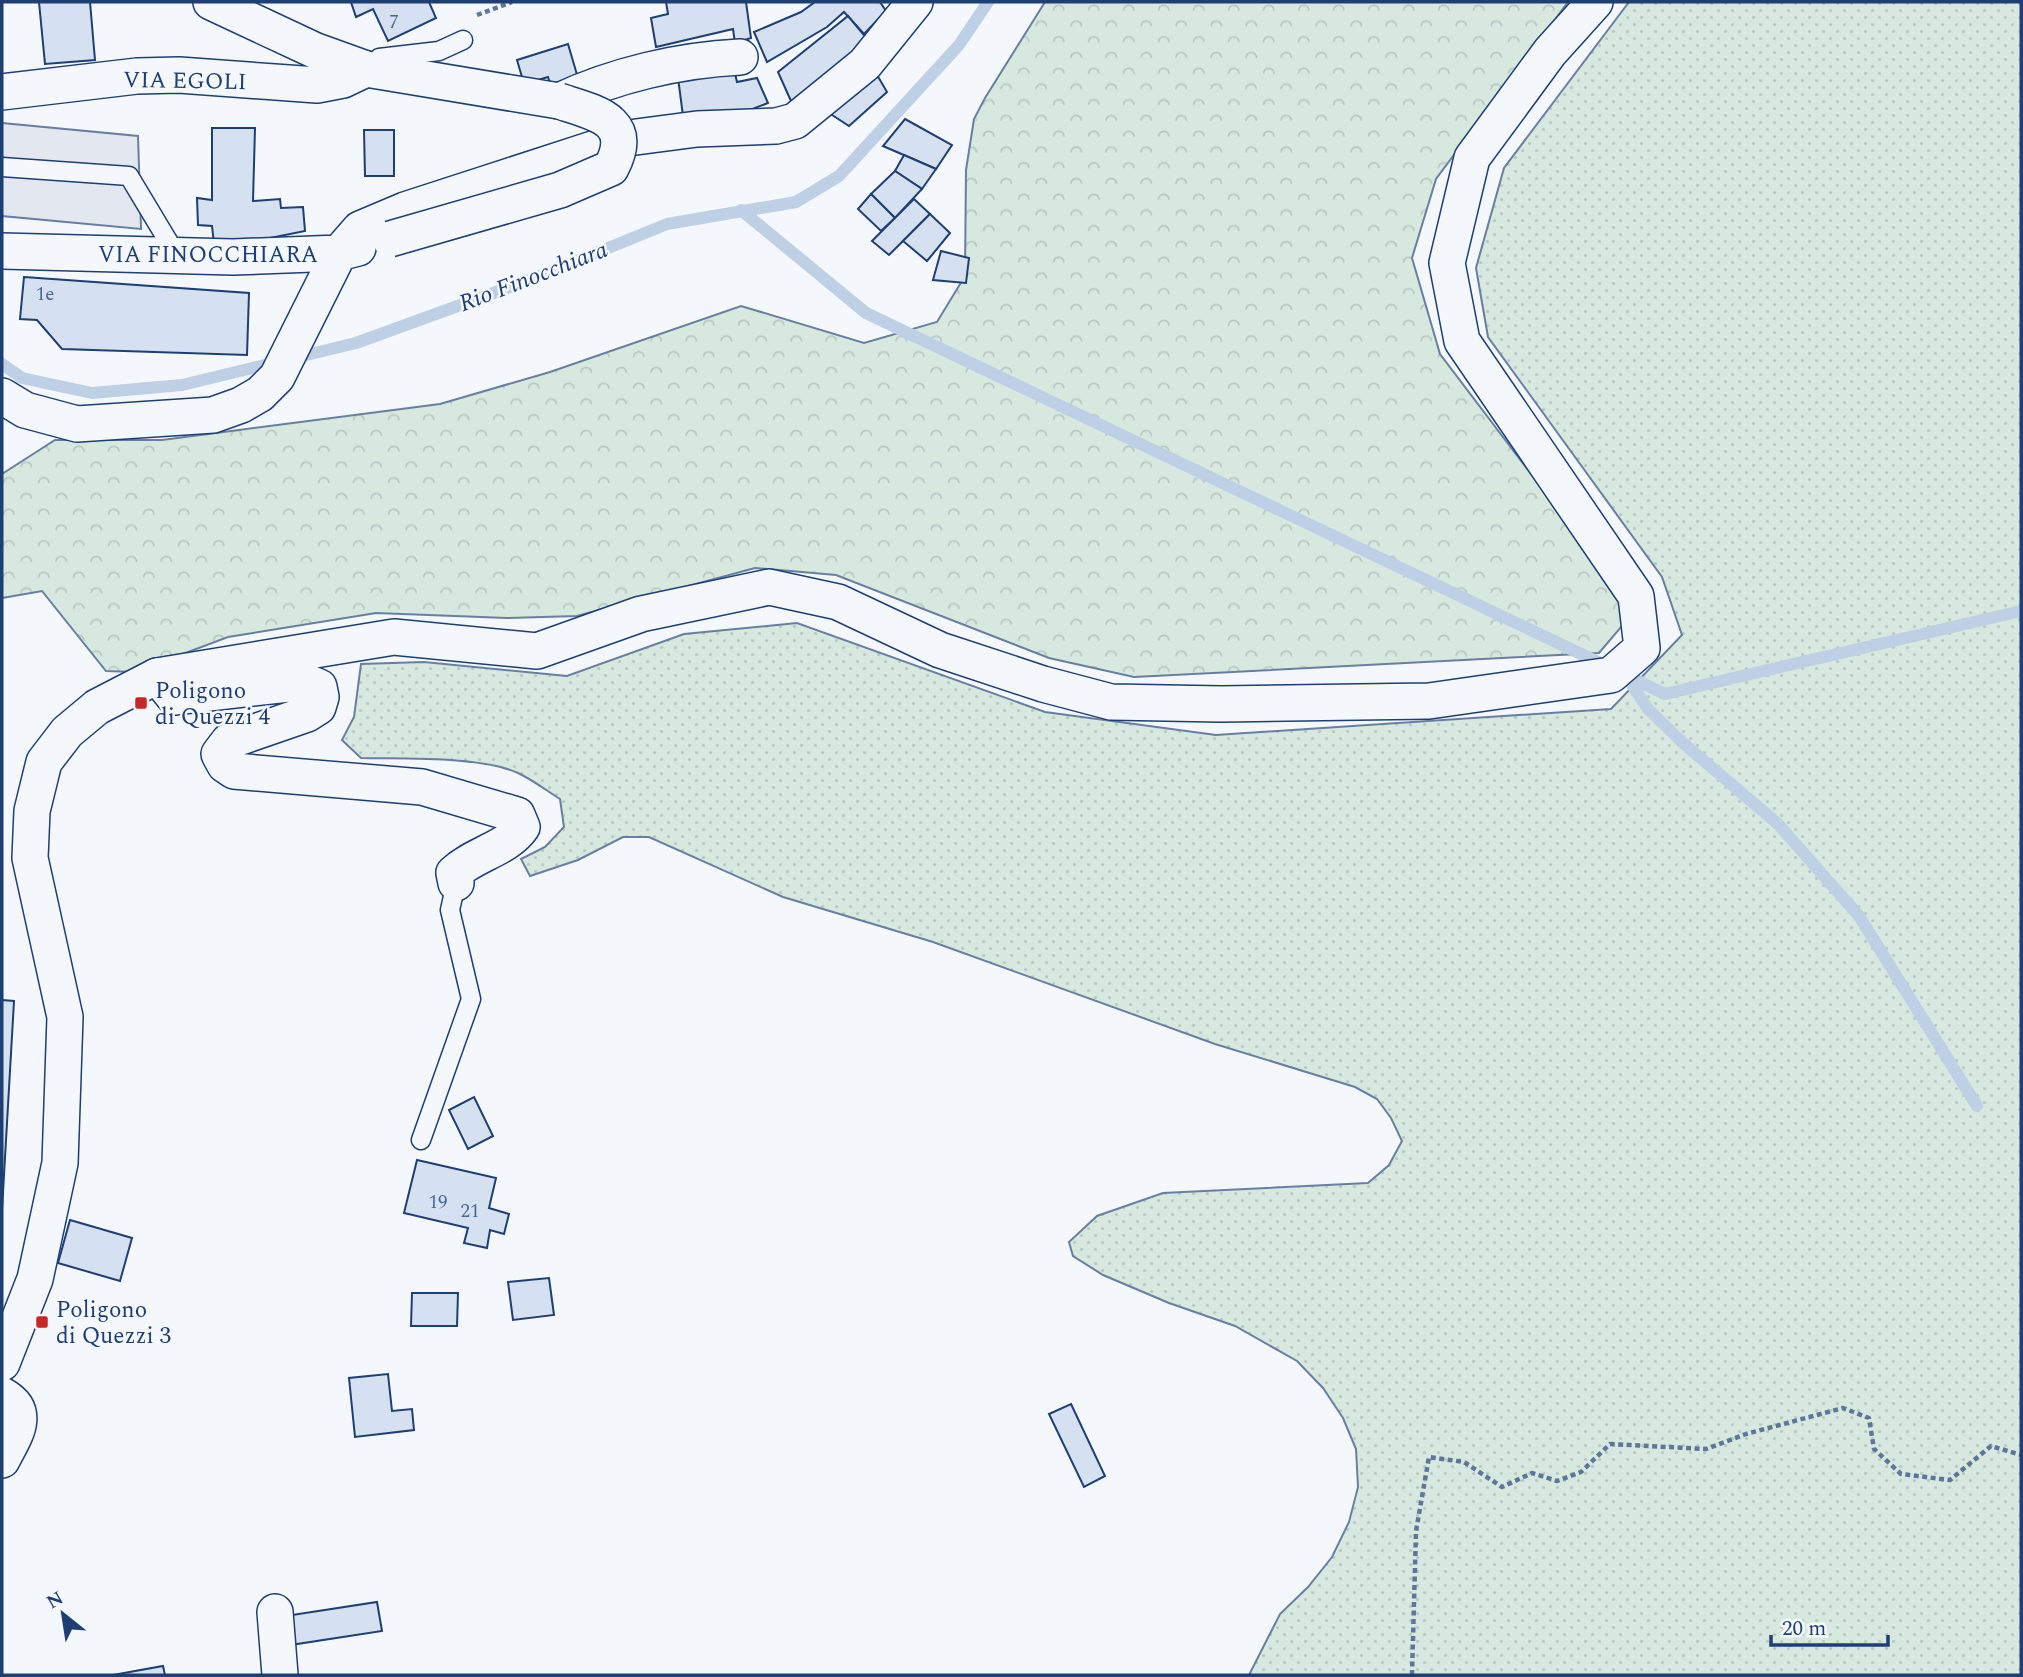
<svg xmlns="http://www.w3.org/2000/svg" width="2023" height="1677" font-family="Spectral,serif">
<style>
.grass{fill:url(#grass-dots);stroke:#687fa3;stroke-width:2}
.forest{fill:url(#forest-crowns);stroke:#687fa3;stroke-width:2}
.parking{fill:#e3e8f0;stroke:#687fa3;stroke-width:2}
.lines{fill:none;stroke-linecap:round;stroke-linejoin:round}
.stream{stroke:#bed0e5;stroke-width:12}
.building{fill:#d5e0f0;stroke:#1d3f73;stroke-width:2}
.lane-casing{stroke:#1d3f73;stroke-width:21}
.street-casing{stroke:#1d3f73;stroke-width:38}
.path{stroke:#5e769c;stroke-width:4.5;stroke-dasharray:5 3.5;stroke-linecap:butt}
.lane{stroke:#f4f7fb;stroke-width:18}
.street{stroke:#f4f7fb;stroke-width:35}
.street-bridge-casing{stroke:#1d3f73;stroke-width:38;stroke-linecap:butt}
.street-bridge{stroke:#f4f7fb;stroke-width:35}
.poi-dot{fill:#c62828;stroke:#f4f7fb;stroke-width:2.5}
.labels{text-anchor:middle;stroke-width:5;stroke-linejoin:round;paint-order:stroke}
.number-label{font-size:19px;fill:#4b6792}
.street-label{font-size:23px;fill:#1d3f73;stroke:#f4f7fb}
.poi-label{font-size:23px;fill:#1d3f73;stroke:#f4f7fb;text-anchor:start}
.water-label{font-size:24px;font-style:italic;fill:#1d3f73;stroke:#f4f7fb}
</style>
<defs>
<pattern id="grass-dots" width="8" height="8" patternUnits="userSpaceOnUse" patternTransform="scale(1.75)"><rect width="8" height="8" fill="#d7e8df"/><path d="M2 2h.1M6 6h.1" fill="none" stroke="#b8c8c3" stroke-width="1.8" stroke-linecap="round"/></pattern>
<pattern id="forest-crowns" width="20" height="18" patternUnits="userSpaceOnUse" patternTransform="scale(1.75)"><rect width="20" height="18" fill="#d7e8df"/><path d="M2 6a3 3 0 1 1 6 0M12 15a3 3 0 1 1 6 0" fill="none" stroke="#b8c8c3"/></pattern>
</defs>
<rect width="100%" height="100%" fill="#f4f7fb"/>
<!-- grass -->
<path class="grass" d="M1629,2h392v1673h-772l31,-61 28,-27 24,-30 17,-35 9,-35 -2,-38 -13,-31 -20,-30 -26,-27 -62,-35 -66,-23 -66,-28 -30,-19 -4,-14 28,-26 66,-23 205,-10 21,-18 13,-24 -11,-23 -14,-19 -22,-12 -140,-43 -282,-102 -150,-45 -134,-60h-26l-45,23 -48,16 -9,-17 24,-12 19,-20 -4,-28c-13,-8 -27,-19 -42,-26 -37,-17 -115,-14 -157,-15l-19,-18 12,-23 7,-53 63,-2 143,14 117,-42 113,-11 248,89 171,23 395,-26 71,-74 -20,-58 -174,-240 -12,-69 28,-100z"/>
<!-- forest -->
<polygon class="forest" points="1045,2 1568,2 1436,179 1412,258 1440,354 1622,594 1622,626 1599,653 1134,677 1049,658 836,575 755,568 577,616 507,618 376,613 228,637 135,672 106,671 42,591 2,598 2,474 55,440 162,440 440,404 550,372 741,306 864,343 937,322 965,276 966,170 974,119 985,98"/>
<!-- parking -->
<polygon class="parking" points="2,123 138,136 141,229 2,216"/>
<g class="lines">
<!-- stream -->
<g class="stream">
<polyline points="741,210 866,313 1665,694 2021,611"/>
<polyline points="2,364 22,378 92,393 182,385 356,343 532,279 667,224 796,202 839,176 959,45 988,2"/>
<polyline points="1626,676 1648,709 1683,743 1778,824 1859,916 1977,1106"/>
</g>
</g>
<!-- building -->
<g class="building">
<polygon points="39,2 90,2 95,60 45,64"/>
<polygon points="351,2 429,2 436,18 388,41 373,9 356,17"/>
<polygon points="666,2 746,2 751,38 735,43 733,29 656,47 651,18 668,14"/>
<polygon points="815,2 880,2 886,11 864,34 844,12 827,27 767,62 754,32 801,12"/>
<polygon points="848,16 869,41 841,75 791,101 778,72"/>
<polygon points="568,44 578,78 551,87 548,77 524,84 517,60"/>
<polygon points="733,65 737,82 757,78 768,103 742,113 683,116 677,70"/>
<polygon points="873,68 887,92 849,126 823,109"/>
<polygon points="905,119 952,145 936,169 883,146"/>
<polygon points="212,128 255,128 253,201 280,199 281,208 303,207 305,231 250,242 214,244 212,226 198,225 197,198 212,200"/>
<polygon points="364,130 394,130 394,176 365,176"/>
<polygon points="904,155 936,169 922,189 895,171"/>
<polygon points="895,171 922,189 895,218 871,194"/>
<polygon points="871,194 895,218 881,231 858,209"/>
<polygon points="914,199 930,214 889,255 872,241"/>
<polygon points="930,214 950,233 927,261 903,241"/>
<polygon points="941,251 969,258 966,283 933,280"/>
<polygon points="24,277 249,293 247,355 62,349 37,320 20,319"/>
<polygon points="2,1000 14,1001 2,1210"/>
<polygon points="474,1097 493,1136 468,1149 449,1110"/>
<polygon points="417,1160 496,1178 489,1208 509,1214 504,1234 490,1230 487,1248 464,1243 468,1228 404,1213"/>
<polygon points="70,1220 132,1238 120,1281 58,1263"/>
<polygon points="549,1278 554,1315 513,1320 508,1282"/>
<polygon points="412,1293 458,1293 457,1326 411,1326"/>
<polygon points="388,1374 392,1411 412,1409 414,1430 355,1437 349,1378"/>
<polygon points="1071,1404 1105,1476 1084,1487 1049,1414"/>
<polygon points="377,1602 382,1631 284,1646 279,1617"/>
<polygon points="163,1666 165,1675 113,1675"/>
</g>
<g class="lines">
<!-- lane casing -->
<g class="lane-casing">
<g id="lane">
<polyline points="379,58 439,51 463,40"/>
<polyline points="2,167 129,176 177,256"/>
<polyline points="421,1140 471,999 450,910 456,883"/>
</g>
</g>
<!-- street casing -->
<g class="street-casing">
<g id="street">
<path d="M211,2l105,49 50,18 193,32c56,-26 120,-41 181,-44"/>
<polyline points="2,92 137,76 179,75 317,85 343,80 366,69"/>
<polyline points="636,137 697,129 776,126 795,121 865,64 915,2"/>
<polyline points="2,251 233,257 339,253 360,229 405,210 599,147"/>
<polyline points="2,396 25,410 77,424 213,415 241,405 260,394 277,377 339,253 358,248"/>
<path d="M157,676l17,21 133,-15 12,5 2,10 -3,10 -11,7 -78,27 -10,13 6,11 9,6 188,16 95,28 5,12c-15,22 -48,27 -68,46l2,10"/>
<polyline points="2,1363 35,1279 60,1163 65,1017 30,858 32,811 44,762 67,732 97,707 157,676 394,637 537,651 641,614 769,587 838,602 940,650 1043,684 1111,702 1221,704 1429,701 1611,675 1642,648 1636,596 1462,341 1447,263 1472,158 1550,52 1595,2"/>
<path d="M2,1395c31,17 12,41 0,65"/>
<polyline points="275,1612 280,1675"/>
</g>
</g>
<!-- path -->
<g class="path">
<polyline points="477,15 512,2"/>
<polyline points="1412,1675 1416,1531 1429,1457 1464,1462 1502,1487 1532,1473 1557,1481 1581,1472 1610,1444 1706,1449 1746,1434 1843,1408 1869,1418 1874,1449 1901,1474 1950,1480 1991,1446 2021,1455"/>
</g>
<!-- lane -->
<use href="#lane" class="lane"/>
<!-- street -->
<use href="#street" class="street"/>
<!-- street-bridge casing -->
<g class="street-bridge-casing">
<path id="street-bridge" d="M390,239l170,-49 51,-22c25,-48 -15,-55 -52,-67"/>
</g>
<!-- street-bridge -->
<use href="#street-bridge" class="street-bridge"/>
</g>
<!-- markers -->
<g class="poi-dot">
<rect x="134" y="696" width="14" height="14" rx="3.5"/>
<rect x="35" y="1315" width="14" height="14" rx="3.5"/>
</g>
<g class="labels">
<!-- number labels -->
<g class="number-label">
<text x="394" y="28">7</text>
<text x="45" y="300">1e</text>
<text x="438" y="1208">19</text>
<text x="470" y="1217">21</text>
</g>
<!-- street labels -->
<g class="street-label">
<text transform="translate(185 80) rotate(1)" y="8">VIA EGOLI</text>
<text x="208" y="262">VIA FINOCCHIARA</text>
</g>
<!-- poi labels -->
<g class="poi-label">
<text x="155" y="698">Poligono<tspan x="155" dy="26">di Quezzi 4</tspan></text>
<text x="56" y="1317">Poligono<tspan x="56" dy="26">di Quezzi 3</tspan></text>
</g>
<!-- water labels -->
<g class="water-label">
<text transform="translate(533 276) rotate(-21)" y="8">Rio Finocchiara</text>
</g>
</g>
<!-- border -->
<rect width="2023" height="1677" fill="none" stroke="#1d3f73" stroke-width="7"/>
<!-- north arrow -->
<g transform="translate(63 1614) rotate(330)" stroke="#f4f7fb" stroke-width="5" paint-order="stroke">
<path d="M0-5L12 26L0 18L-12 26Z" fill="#1d3f73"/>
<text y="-10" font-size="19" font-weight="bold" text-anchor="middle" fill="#1d3f73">N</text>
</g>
<!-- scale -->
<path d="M1771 1635v10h117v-10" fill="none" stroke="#1d3f73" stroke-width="3.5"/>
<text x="1782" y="1635" font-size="21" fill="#1d3f73" stroke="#f4f7fb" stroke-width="5" paint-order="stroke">20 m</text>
</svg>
